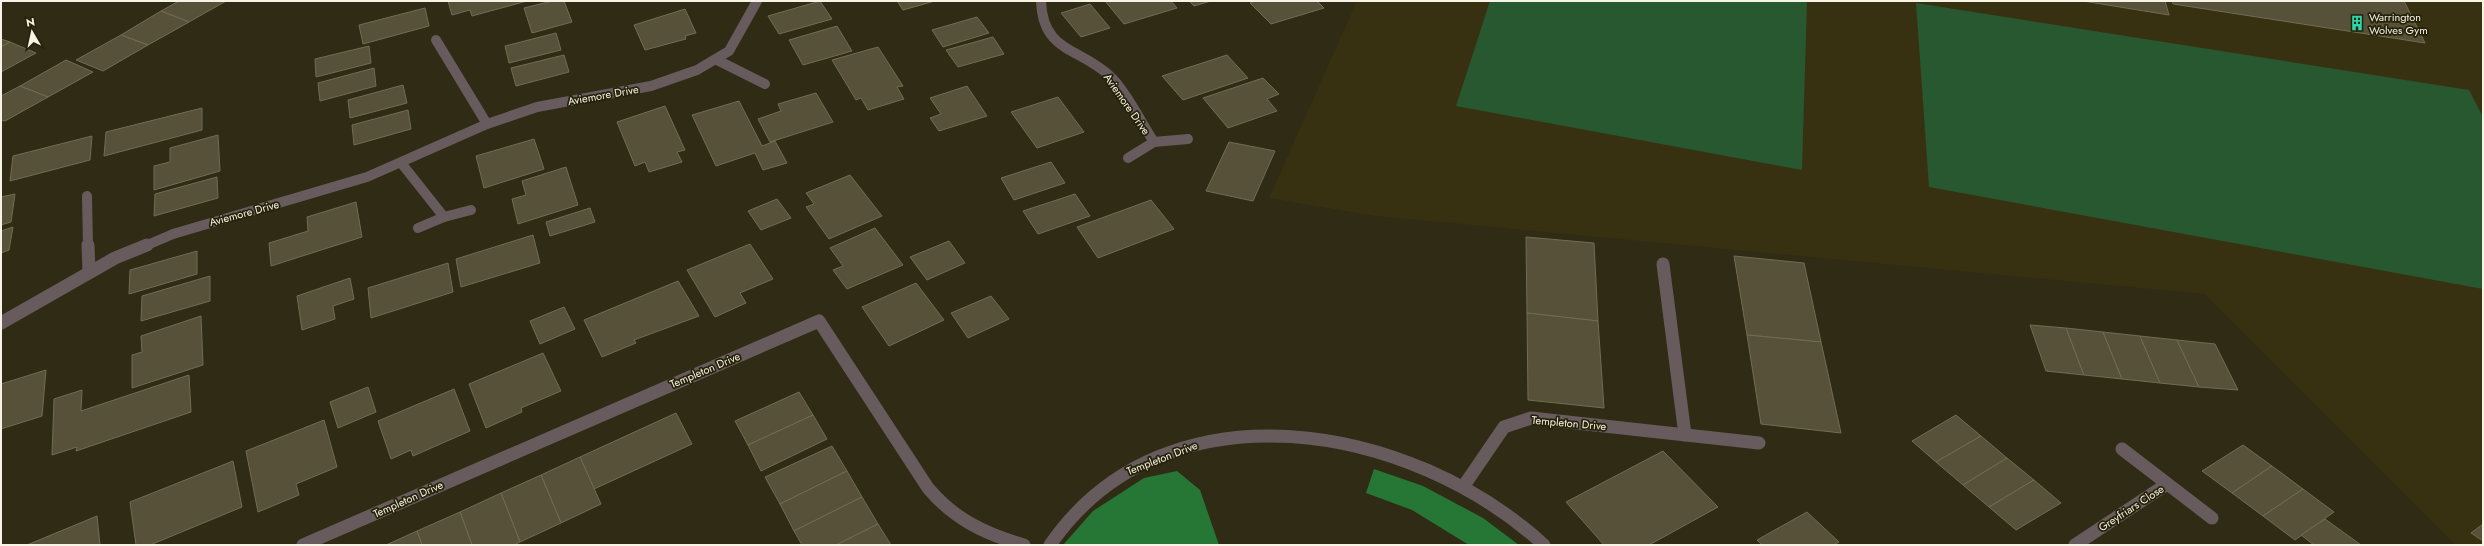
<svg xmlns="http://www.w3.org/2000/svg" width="2484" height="546" font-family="Jost,sans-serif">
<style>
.built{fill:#373111}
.green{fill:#28582f}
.forest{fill:#267736}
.building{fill:#565138;stroke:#716d53}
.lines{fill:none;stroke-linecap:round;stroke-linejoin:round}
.minor-far1{stroke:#685b5e;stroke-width:10}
.minor{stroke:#685b5e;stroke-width:13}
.labels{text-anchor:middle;stroke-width:3.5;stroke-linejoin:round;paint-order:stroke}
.poi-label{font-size:11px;fill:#f7f4e5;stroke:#26220a;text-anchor:start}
.street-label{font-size:11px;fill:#f7f4e5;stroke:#26220a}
</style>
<rect width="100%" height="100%" fill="#302b14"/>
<!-- built -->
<polygon class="built" points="1357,1 2483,1 2483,545 2456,545 2205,294 1376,216 1269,198"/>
<!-- green -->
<g class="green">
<polygon points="1490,1 1807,1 1802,170 1456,106"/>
<polygon points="1916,3 2469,90 2483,117 2483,289 1929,187"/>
</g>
<!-- forest -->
<g class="forest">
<polygon points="1374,469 1423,486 1483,518 1519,545 1469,545 1412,510 1366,493"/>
<polygon points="1177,471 1200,490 1219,545 1063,545 1093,511 1144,478"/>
</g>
<!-- building -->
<g class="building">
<polygon points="179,1 226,1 189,22 161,11"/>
<polygon points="448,1 527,1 472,16 470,10 452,15"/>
<polygon points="552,1 564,1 572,22 532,33 524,8"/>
<polygon points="820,1 832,19 779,34 768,16"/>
<polygon points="897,1 935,1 903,10"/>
<polygon points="1105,1 1171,1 1177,8 1124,24"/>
<polygon points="1189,1 1211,1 1194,6"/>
<polygon points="1255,1 1317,1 1324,8 1271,24 1250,3"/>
<polygon points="2083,1 2165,1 2169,15"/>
<polygon points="2172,1 2404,1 2425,43 2173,4"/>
<polygon points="1090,4 1110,28 1081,37 1061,13"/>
<polygon points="425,8 429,26 363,44 359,25"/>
<polygon points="685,9 696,33 685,36 686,39 645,50 634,25"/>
<polygon points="161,11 189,22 148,45 121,35"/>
<polygon points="977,17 989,33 943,47 932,30"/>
<polygon points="837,26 852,51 803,65 789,40"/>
<polygon points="556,33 561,50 509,63 505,46"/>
<polygon points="121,35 148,45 103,71 76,60"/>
<polygon points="993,37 1004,54 958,67 946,50"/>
<polygon points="1,39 10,42 1,47"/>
<polygon points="10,42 36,53 1,72 1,47"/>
<polygon points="369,46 371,63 316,77 315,59"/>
<polygon points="878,47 903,86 897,87 904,99 868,110 861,98 856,100 832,60"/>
<polygon points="564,55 569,72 516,86 511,68"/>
<polygon points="1227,55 1248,78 1183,100 1162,76"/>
<polygon points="66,60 93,72 48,97 20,86"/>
<polygon points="374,68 376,86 320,101 318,83"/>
<polygon points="1263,78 1279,94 1267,99 1277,111 1228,128 1203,98"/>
<polygon points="403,85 407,103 350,118 348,100"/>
<polygon points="20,86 48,97 5,121 1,120 1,96"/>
<polygon points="967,86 987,116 939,131 930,118 941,114 930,98"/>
<polygon points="816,93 833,122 770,142 758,119 781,111 778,104"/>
<polygon points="1058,97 1084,132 1037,148 1011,112"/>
<polygon points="739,101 762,146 775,141 787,163 763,170 755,153 716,166 692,115"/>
<polygon points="665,106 685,150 677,152 682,162 649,172 645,162 635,166 617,122"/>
<polygon points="202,108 202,130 104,156 106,132"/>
<polygon points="408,110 411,129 354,145 352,125"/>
<polygon points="218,135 220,171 154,190 154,166 170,162 170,148"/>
<polygon points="92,136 90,160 10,181 13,156"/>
<polygon points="534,139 544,169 484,188 476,156"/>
<polygon points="1229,142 1275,151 1253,201 1206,191"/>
<polygon points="1051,162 1065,183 1014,200 1001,178"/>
<polygon points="566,167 578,205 518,224 512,199 526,195 522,181"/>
<polygon points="850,175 882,216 829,239 806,207 814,204 806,193"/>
<polygon points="217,177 218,198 154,216 155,194"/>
<polygon points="15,194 11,222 1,225 1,197"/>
<polygon points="1075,194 1090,216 1038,234 1023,211"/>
<polygon points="777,199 791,218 761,230 748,211"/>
<polygon points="1151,200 1174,229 1098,258 1077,227"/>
<polygon points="356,202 362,237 271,266 269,243 308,231 307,217"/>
<polygon points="590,208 595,222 550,236 546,222"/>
<polygon points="13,227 9,250 1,253 1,231"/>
<polygon points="875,228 903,265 847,289 833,270 843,266 830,248"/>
<polygon points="533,235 540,263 461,287 456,259"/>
<polygon points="1526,237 1594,243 1598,321 1527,313"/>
<polygon points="949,241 965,263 927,280 910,257"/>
<polygon points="750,244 773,279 740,293 746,303 715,317 687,270"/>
<polygon points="197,251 197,274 129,294 130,270"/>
<polygon points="1734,256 1804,263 1821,342 1747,335"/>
<polygon points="448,263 453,292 371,318 368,288"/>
<polygon points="210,276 210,301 141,321 142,296"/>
<polygon points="350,278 354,299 333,306 335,319 302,330 297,296"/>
<polygon points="678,281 699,316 634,340 636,343 602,357 584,320"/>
<polygon points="916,283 944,320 889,346 862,307"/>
<polygon points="991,296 1009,319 968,338 951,313"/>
<polygon points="564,307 575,329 540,344 530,321"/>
<polygon points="1527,313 1598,321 1604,408 1528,400"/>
<polygon points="201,316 203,365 132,388 132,355 142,352 141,336"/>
<polygon points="2030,325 2066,328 2084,375 2046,371"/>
<polygon points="2066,328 2103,332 2122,379 2084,375"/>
<polygon points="2103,332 2140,336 2160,383 2122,379"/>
<polygon points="1747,335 1821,342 1841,433 1761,424"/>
<polygon points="2140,336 2177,340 2199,387 2160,383"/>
<polygon points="2177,340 2215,344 2238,390 2199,387"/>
<polygon points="543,353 561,391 521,408 522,412 486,428 469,384"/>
<polygon points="46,370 42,416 1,429 1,384"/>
<polygon points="189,375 191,412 76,451 77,447 52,455 54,399 82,390 81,411"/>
<polygon points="368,387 376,412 338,428 330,402"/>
<polygon points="454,389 470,431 413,456 411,450 391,459 378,421"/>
<polygon points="799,392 813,415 748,445 735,421"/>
<polygon points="676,413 692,444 594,489 580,457"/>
<polygon points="813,415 827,439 761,471 748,445"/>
<polygon points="1956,415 1981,436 1936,462 1912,441"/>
<polygon points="324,420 337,467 296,484 299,495 258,512 246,451"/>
<polygon points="1981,436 2007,458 1963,485 1936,462"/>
<polygon points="2243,445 2272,466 2232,493 2202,471"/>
<polygon points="832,446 847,471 780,504 765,477"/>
<polygon points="1663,451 1718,507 1649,545 1604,545 1566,502"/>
<polygon points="580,457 601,504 561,523 541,475"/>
<polygon points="2007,458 2034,480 1989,507 1963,485"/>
<polygon points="233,461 242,507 150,545 136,545 130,502"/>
<polygon points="2272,466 2303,489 2263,516 2232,493"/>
<polygon points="847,471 862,497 794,531 780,504"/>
<polygon points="541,475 561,523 520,542 501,493"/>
<polygon points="2034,480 2061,503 2016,530 1989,507"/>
<polygon points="2303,489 2334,512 2295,540 2263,516"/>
<polygon points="501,493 520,542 514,545 472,545 460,512"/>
<polygon points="862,497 878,524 836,545 802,545 794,531"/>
<polygon points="460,512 472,545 422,545 417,531"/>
<polygon points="1807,512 1839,542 1833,545 1762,545 1757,540"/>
<polygon points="97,516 100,545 27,545"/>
<polygon points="2325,519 2361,545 2314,545 2301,535"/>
<polygon points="878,524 891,545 836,545"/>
<polygon points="2483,524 2483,541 2471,533"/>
<polygon points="417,531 422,545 386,545"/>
</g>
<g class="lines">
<!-- minor-far1 -->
<g class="minor-far1">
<path d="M1041,1c2,53 40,46 71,77 17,18 28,43 42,64"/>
<polyline points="436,40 487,124"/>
<polyline points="717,60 765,84"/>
<polyline points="1128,158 1154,142 1188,139"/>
<polyline points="402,164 444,217"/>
<polyline points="87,196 88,246"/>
<polyline points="418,228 444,217 471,210"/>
<polyline points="145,246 173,234 367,177 487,124 537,107 651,86 697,70 729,51 757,1"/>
</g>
<!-- minor -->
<g class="minor">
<polyline points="88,245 89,272"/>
<polyline points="1663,264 1685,435"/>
<polyline points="1,323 115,258 147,245"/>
<polyline points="2122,449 2212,518"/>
<polyline points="1463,487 1504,427 1531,418 1759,443"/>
<path d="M303,545l516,-224 109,167c26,31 57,46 96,57"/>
<path d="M1050,545c116,-168 362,-121 494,0"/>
<polyline points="2075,545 2167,484"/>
</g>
</g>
<!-- icons -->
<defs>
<g id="building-bare" transform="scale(1.2)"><path d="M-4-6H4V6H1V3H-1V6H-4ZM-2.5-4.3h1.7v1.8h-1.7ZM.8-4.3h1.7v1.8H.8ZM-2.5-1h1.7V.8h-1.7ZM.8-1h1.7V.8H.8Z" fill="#2cd5ab" stroke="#26220a" stroke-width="2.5" paint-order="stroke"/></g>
</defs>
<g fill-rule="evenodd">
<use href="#building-bare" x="2357" y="23"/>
</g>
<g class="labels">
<!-- poi labels -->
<g class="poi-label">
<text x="2369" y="21">Warrington<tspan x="2369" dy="13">Wolves Gym</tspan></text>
</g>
<!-- street labels -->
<g class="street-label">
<text transform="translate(603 95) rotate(-10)" y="4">Aviemore Drive</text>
<text transform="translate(1127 104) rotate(55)" y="4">Aviemore Drive</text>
<text transform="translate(244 213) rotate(-15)" y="4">Aviemore Drive</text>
<text transform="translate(705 370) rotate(-23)" y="4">Templeton Drive</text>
<text transform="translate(1569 423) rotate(5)" y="4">Templeton Drive</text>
<text transform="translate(1162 458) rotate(-21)" y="4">Templeton Drive</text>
<text transform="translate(408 499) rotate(-24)" y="4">Templeton Drive</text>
<text transform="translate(2131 508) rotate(-33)" y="4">Greyfriars Close</text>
</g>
</g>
<!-- border -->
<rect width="2484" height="546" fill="none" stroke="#f7f4e5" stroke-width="4"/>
<!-- north arrow -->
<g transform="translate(32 32) rotate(351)" stroke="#26220a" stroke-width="3" paint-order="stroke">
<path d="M0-3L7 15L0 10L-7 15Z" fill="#f7f4e5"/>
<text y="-6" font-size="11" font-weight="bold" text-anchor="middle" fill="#f7f4e5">N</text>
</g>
</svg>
